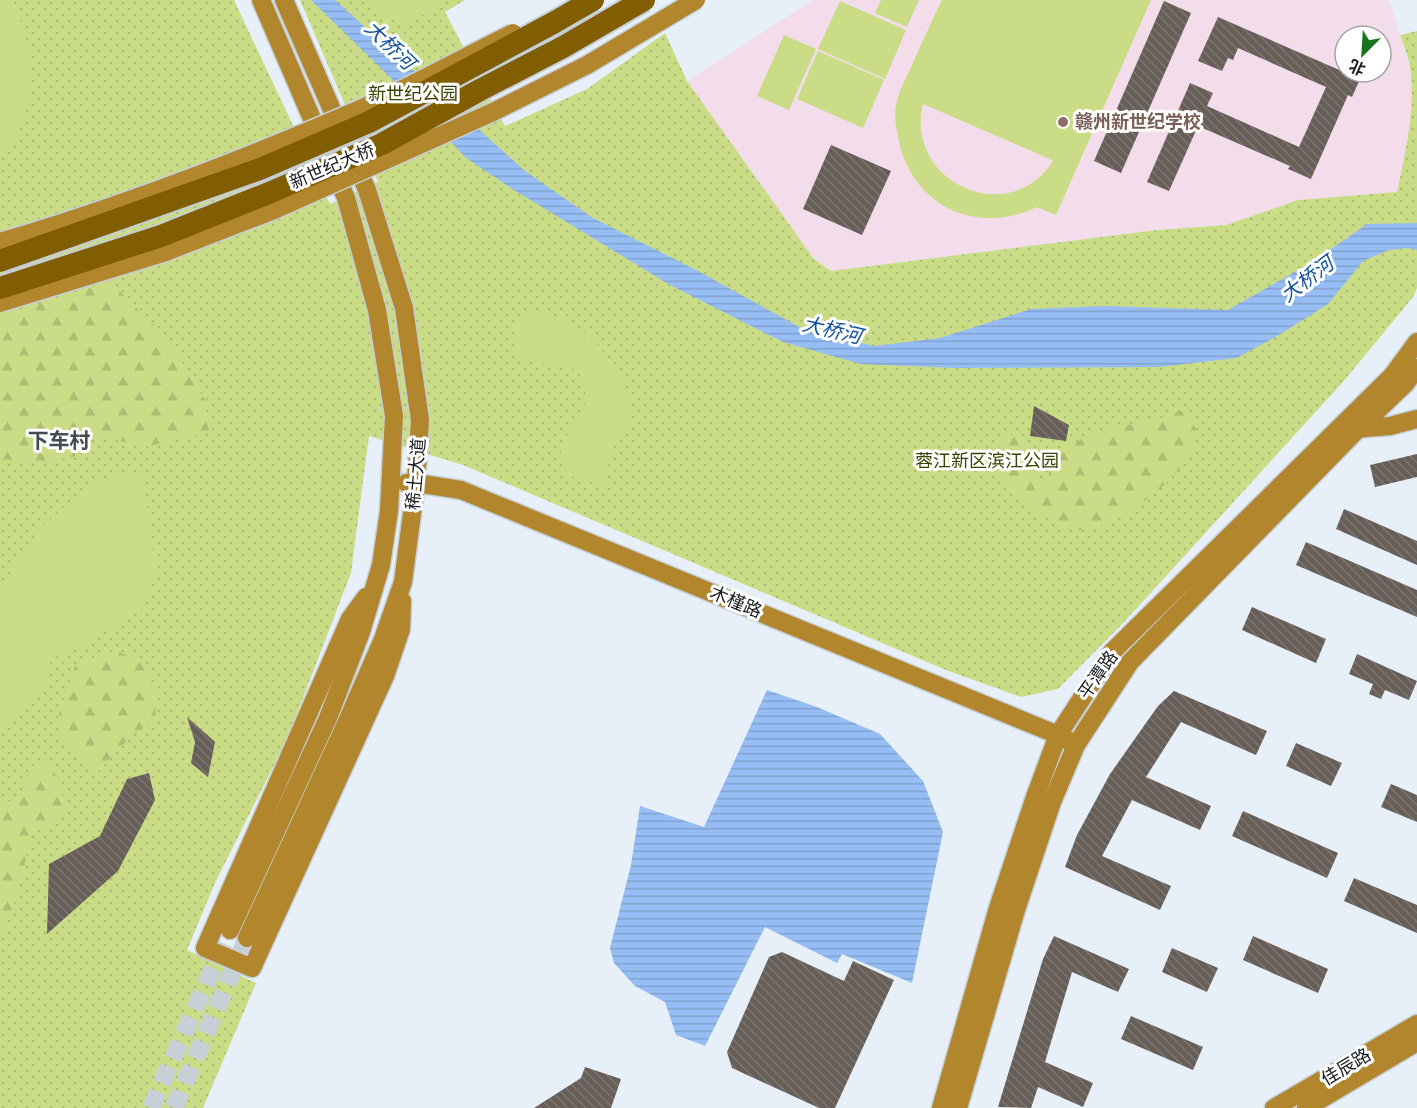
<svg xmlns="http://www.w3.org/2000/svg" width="1417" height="1108" font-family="Roboto,'Noto Sans SC',sans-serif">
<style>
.education{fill:#f3ddeb;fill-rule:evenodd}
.grass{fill:url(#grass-dots)}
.forest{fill:url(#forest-firs)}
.garden{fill:#cbdc87;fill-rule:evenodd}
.water{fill:url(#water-rules)}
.building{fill:url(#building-back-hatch)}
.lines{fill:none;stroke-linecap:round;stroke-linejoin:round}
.secondary-tunnel{stroke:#c8d0d7;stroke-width:18;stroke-dasharray:18 9;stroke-linecap:butt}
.secondary-casing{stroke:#c6ced5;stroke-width:21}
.secondary{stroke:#b1862c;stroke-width:18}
.secondary-bridge-casing{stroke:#c6ced5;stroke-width:21;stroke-linecap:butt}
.highway-bridge-casing{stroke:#c6ced5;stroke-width:26;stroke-linecap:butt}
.secondary-bridge{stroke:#b1862c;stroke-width:18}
.highway-bridge{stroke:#825e03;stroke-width:22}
.education-dot{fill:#8d6e63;stroke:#fff;stroke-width:2}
.labels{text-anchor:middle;stroke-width:6;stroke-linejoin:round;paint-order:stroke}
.park-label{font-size:18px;fill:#3a4300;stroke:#fff}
.education-label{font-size:18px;font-weight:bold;fill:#785e54;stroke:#fff;text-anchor:start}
.street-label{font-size:18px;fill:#191c1f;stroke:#fff}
.water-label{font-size:20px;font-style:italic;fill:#1252a0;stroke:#fff}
.quarter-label{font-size:21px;font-weight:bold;fill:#444c52;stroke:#fff}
</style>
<defs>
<pattern id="grass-dots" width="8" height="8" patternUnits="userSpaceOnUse" patternTransform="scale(1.5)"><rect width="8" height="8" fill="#cbdc87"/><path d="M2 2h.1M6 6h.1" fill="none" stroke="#aebc74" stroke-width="1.8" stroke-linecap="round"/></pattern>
<pattern id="forest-firs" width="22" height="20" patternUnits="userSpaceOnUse" patternTransform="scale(1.5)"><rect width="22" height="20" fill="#cbdc87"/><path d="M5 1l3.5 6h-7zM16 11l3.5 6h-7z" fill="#aebc74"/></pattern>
<pattern id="water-rules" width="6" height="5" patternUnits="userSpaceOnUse" patternTransform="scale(1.5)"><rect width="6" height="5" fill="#96bdf4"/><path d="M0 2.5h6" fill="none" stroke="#81a2d1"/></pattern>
<pattern id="building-back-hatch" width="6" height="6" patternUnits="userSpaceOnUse" patternTransform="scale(1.5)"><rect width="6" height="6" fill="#675e58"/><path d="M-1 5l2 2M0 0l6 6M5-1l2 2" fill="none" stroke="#7c7571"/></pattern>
</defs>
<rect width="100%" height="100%" fill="#e7f0f8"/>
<!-- education -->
<path class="education" d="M813,0h576l20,64 4,39 -4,38 -11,51 -100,8 -72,25 -69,5 -326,41 -17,-12 -127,-178zM1345,36h36v36h-36z"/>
<!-- grass -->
<path class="grass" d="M0,0h234l96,204 48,-22 -78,-182h165l-20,12 60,114 82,-37 78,-56 22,48 127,178 17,12 326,-41 69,-5 72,-25 99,-8c9,-42 20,-88 12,-130 -2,-9 -6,-18 -9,-27l17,-4v257l-4,9 -70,85 -217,238 -68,69 -37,8 -75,-27 -483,-205 -94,-29 -18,137 -63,164 -73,146 -28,67 69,33 -53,125h-203z"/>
<!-- forest -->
<g class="forest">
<polygon points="111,282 170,342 205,400 209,432 145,447 97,435 77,456 40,463 0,459 0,315"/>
<path d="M1183,410c7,8 15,17 13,28 -8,38 -76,88 -113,92 -14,2 -27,-7 -38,-14 -31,-16 -74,-46 -36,-81h12l9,11 9,38 10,-2v-17l7,-11 35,-21 69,-15z"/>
<path d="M120,652c6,3 16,7 21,12 12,14 16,36 14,54 -22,16 -41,33 -58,55l-32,-30 -9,-21 19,-56 15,-8z"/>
<polygon points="45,761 57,776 66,805 56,821 32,833 17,896 2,933 0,933 0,801 19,801 30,767"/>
</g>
<!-- garden -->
<g class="garden">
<path d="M0,0h13c17,40 25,82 9,123 -5,13 -15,25 -22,36z"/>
<polygon points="361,0 446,0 405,27"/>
<polygon points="881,0 919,0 907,27 875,13"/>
<path d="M942,0h209l-95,215 -19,-8c-61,30 -127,-2 -139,-70 -2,-10 -4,-21 -2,-32 2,-13 10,-26 15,-38 10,-22 20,-45 31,-67zM923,104l129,56 1,1c-44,69 -149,21 -130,-57z"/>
<polygon points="840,1 906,30 885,79 818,49"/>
<polygon points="784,35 816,49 789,110 757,96"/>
<polygon points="818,51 884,80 863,128 797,99"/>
<path d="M534,310c14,4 31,8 43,17 25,16 58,62 54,93 -2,13 -15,19 -19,31 -4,10 -4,22 -6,33l-24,-3 -13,-6 -9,-13 1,-9 9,-25 10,-12 7,-16 -7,-26 -10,-7 -50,-7c-9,-15 -7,-27 -2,-43z"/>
<polygon points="142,474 156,569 142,609 77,648 51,659 46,691 0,727 0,597 4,583 18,560 40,529 75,497 110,476"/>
</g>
<!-- water -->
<g class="water">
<polygon points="311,0 335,0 525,171 593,218 696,270 803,329 874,346 940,338 1031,309 1103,306 1228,310 1314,261 1367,224 1417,223 1417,250 1407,248 1389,250 1363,261 1328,304 1279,335 1237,358 1159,367 956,368 861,364 783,342 670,285 514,190 466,158 388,75"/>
<polygon points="767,690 817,707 880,734 923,781 943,832 912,983 842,954 837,963 765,927 705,1046 676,1035 665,1002 635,986 614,963 610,948 631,865 640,806 704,827"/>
</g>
<!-- building -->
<g class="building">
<polygon points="1164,1 1191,13 1121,173 1094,161"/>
<polygon points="1218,17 1360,79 1352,97 1348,95 1311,179 1288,169 1290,166 1198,126 1169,191 1147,182 1190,83 1213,93 1207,106 1299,147 1326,87 1238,48 1233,60 1228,58 1222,71 1198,61"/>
<polygon points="831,145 891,171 862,235 803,209"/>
<polygon points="1034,406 1069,425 1066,441 1030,436"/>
<polygon points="1417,454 1417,477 1375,487 1370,465"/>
<polygon points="1344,509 1417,541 1417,565 1336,529"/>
<polygon points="1306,542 1417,590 1417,617 1296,565"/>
<polygon points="1252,607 1326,639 1316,663 1242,630"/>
<polygon points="1357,654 1417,681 1409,700 1385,690 1381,699 1369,694 1373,684 1349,674"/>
<polygon points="1174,691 1267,731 1256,755 1181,722 1146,777 1211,806 1200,830 1132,800 1102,856 1171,886 1160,910 1065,867 1077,835 1110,774 1158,706"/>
<polygon points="187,717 215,742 208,777 191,763 195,742"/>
<polygon points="1296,743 1342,763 1331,786 1286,766"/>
<polygon points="149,773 155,800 118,871 47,934 49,864 100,836 127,779"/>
<polygon points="1391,784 1417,795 1417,822 1381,807"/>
<polygon points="1243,811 1338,853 1327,878 1232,836"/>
<polygon points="1354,878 1417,905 1417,933 1344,901"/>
<polygon points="1054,936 1129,969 1118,992 1072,972 1045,1062 1093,1083 1083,1107 1038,1087 1031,1108 998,1107 1043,959"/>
<polygon points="1253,936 1328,969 1318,993 1243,960"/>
<polygon points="1172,948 1218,968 1207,992 1162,972"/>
<polygon points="782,952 844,981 853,961 894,980 835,1108 819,1108 732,1068 727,1052 769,957"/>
<polygon points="1131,1016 1203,1047 1193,1070 1121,1039"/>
<polygon points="585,1067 621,1079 611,1108 534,1108 581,1078"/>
</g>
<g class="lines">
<!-- secondary-tunnel -->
<g class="secondary-tunnel">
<polyline points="151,1108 230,930"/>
<polyline points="174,1108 247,938"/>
</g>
<!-- secondary casing -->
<g class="secondary-casing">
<g id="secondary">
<polyline points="1354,429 1390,426 1417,419"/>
<polyline points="406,483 416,483 461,490 1058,735 1069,741"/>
<polyline points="366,597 350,619 205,948 252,968 385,676 401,629 402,601"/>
<polyline points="230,930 328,718 361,632 381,565 389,511 394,416 377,310 346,198 261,0"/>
<polyline points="247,938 345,726 383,639 403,582 416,483 420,420 404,308 367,190 284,0"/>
<polyline points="941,1108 998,908 1035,797 1058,735 1112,652 1392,376 1417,342"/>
<polyline points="958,1108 1016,910 1052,802 1076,745 1130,662 1356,431 1405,384 1417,368"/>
<polyline points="1274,1108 1417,1024"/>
<polyline points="1306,1108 1417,1042"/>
</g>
</g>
<!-- secondary -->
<use href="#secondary" class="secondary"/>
<!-- secondary-bridge casing -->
<g class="secondary-bridge-casing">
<g id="secondary-bridge">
<path d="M0,242c122,-36 242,-82 358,-132 53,-23 104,-52 155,-77"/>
<polyline points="0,303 163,253 274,210 493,112 587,65 696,0"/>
</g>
</g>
<!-- highway-bridge casing -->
<g class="highway-bridge-casing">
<g id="highway-bridge">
<polyline points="0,261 260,169 369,122 555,22 593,0"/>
<polyline points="0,288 161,236 269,193 382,144 480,90 563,47 644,0"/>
</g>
</g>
<!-- secondary-bridge -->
<use href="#secondary-bridge" class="secondary-bridge"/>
<!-- highway-bridge -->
<use href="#highway-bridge" class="highway-bridge"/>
</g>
<!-- markers -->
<circle class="education-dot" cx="1063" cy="122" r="6"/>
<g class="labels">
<!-- park labels -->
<g class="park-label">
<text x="413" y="100">新世纪公园</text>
<text x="987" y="467">蓉江新区滨江公园</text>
</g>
<!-- education labels -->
<g class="education-label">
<text x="1075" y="128">赣州新世纪学校</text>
</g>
<!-- street labels -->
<g class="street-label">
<text transform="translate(332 166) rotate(-23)" y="6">新世纪大桥</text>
<text transform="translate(416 474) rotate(-85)" y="6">稀土大道</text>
<text transform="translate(736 602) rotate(23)" y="6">木槿路</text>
<text transform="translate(1098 675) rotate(-55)" y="6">平潭路</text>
<text transform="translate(1346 1067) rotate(-31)" y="6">佳辰路</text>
</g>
<!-- water labels -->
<g class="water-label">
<text transform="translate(390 45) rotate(44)" y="7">大桥河</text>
<text transform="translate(1307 279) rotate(-37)" y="7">大桥河</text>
<text transform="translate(832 330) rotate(13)" y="7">大桥河</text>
</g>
<!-- quarter labels -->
<g class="quarter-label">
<text x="59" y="448">下车村</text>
</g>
</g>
<!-- north arrow -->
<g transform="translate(1363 54) rotate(204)"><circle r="28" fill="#ffffff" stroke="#a3a4a5" stroke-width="1.5"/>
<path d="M0-4.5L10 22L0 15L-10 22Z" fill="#1b731f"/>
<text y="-9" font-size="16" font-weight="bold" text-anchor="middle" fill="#191c1f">北</text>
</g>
</svg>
